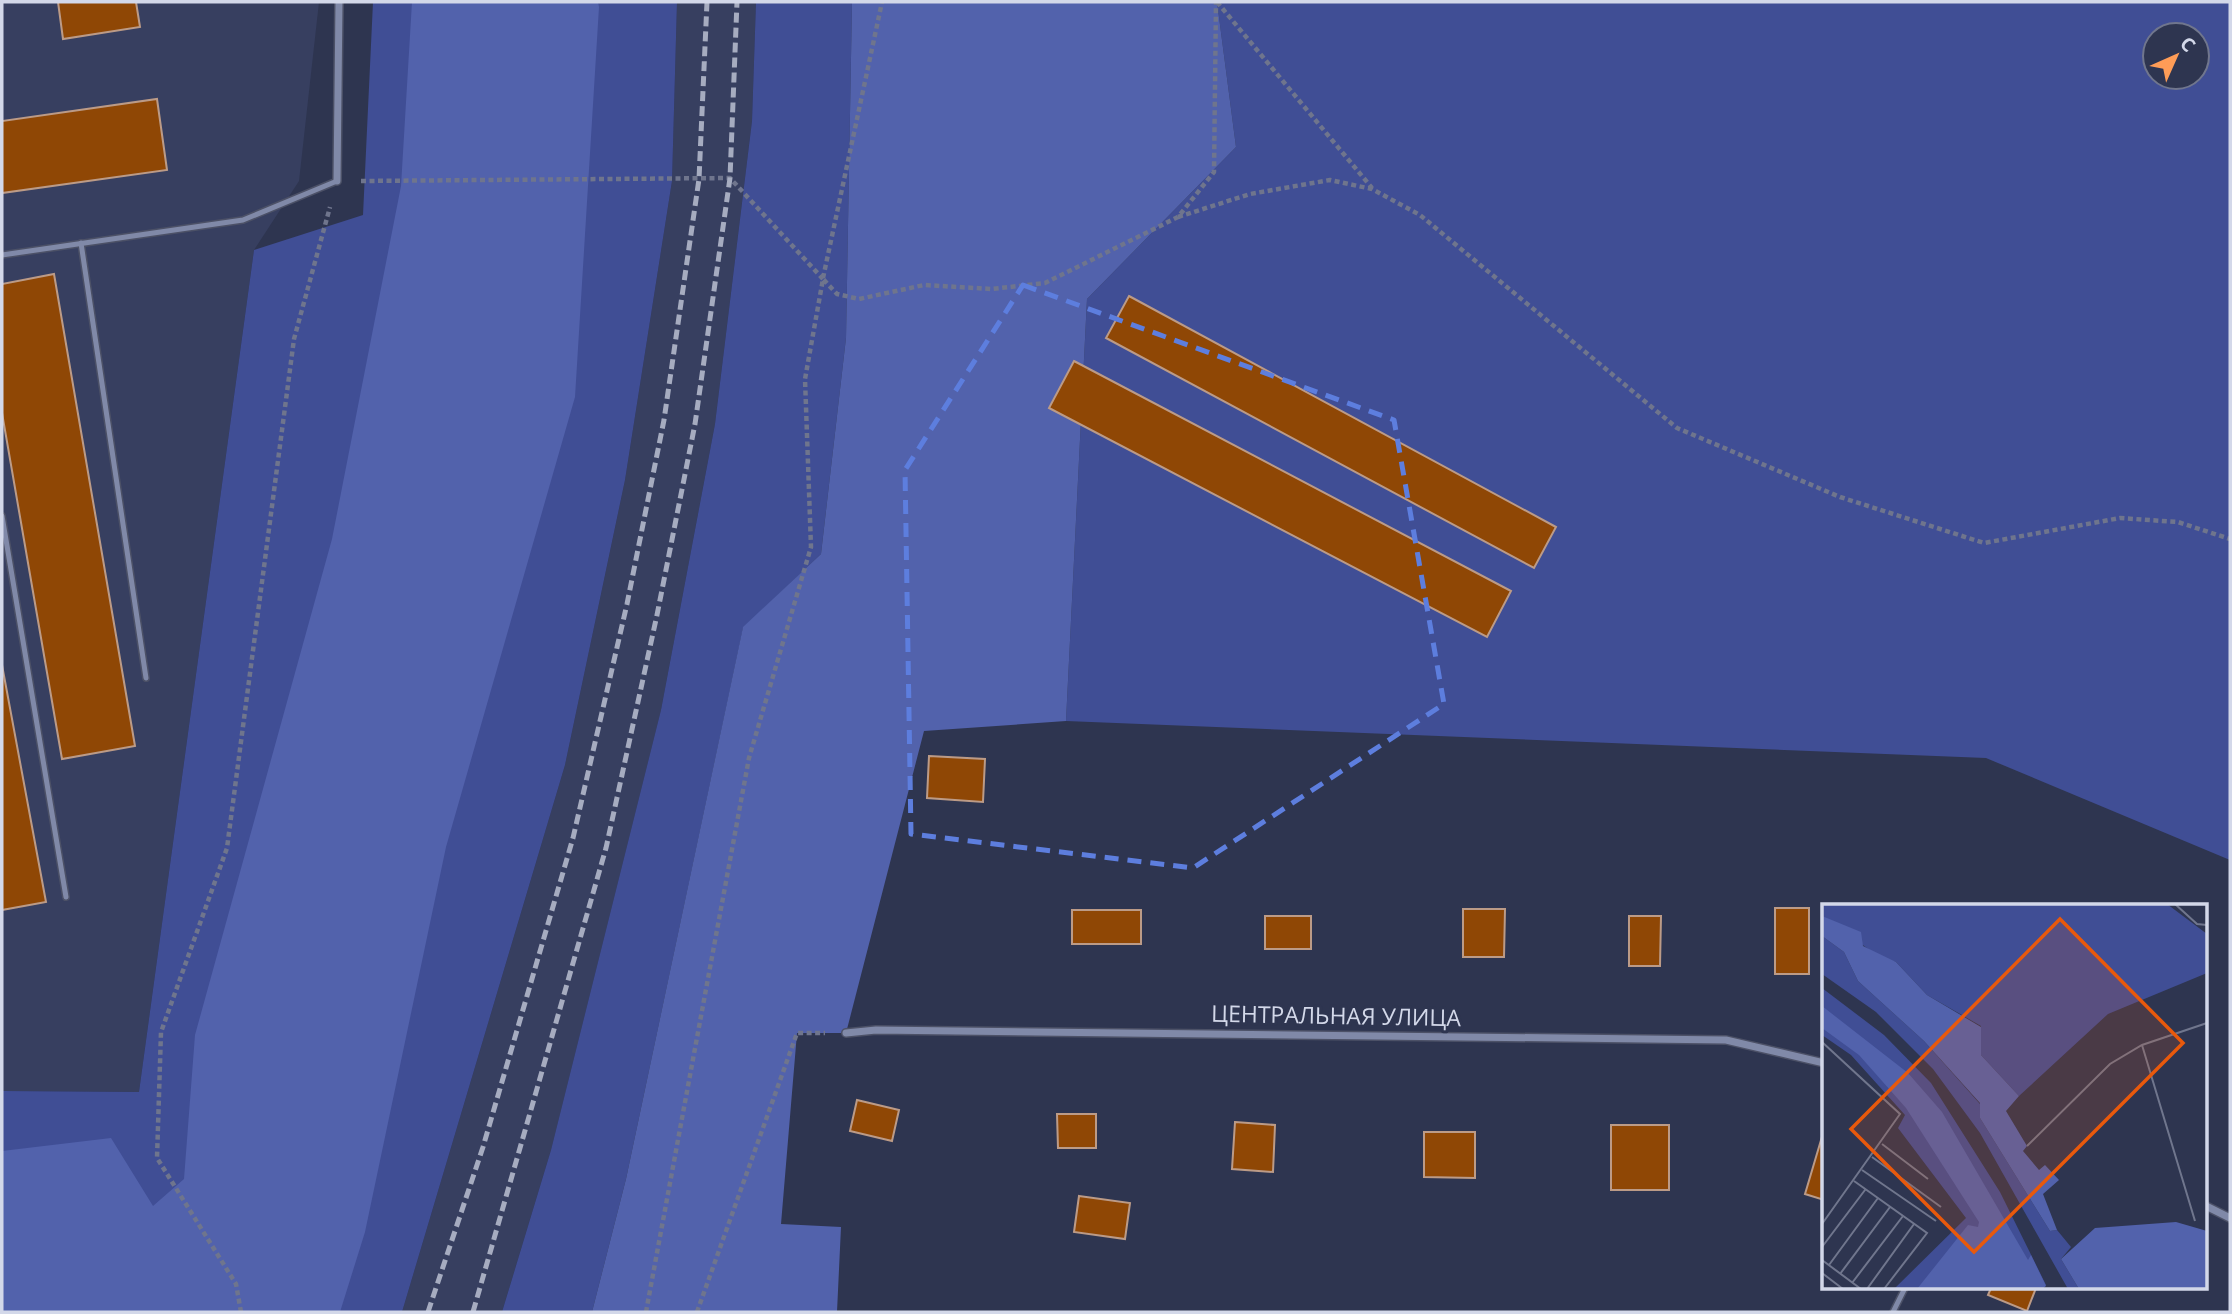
<svg xmlns="http://www.w3.org/2000/svg" width="2232" height="1314" font-family="'Open Sans',sans-serif">
<style>
.built{fill:#373f60}
.green{fill:#404e95;fill-rule:evenodd}
.forest{fill:#5262ac}
.building{fill:#8f4705;stroke:#bc9b87;stroke-width:2}
.lines{fill:none;stroke-linecap:round;stroke-linejoin:round}
.service-casing{stroke:#4c5167;stroke-width:8}
.minor-casing{stroke:#4c5167;stroke-width:10}
.path{stroke:#6f758d;stroke-width:4.5;stroke-dasharray:5 3.5;stroke-linecap:butt}
.service{stroke:#8089a8;stroke-width:5}
.minor{stroke:#8089a8;stroke-width:7}
.rail{stroke:#a6acc0;stroke-width:5;stroke-dasharray:10 5;stroke-linecap:butt}
.marked{fill:none;stroke:#5d7ede;stroke-width:5;stroke-dasharray:14 9;stroke-linejoin:round}
.labels{text-anchor:middle;stroke-width:6;stroke-linejoin:round;paint-order:stroke}
.street-label{font-size:23px;fill:#d3d8e9;stroke:#2e3550}
.inset-road{fill:none;stroke:#70768d;stroke-width:2}
.view{fill:#e8590c;fill-opacity:0.15;stroke:#e8590c;stroke-width:3.5}
.inset-edge{fill:none;stroke:#d3d8e9;stroke-width:3.5}
</style>
<rect width="100%" height="100%" fill="#2e3550"/>
<!-- built -->
<g class="built">
<polygon points="2,2 319,2 299,181 254,250 139,1092 2,1091"/>
<polygon points="677,2 756,2 752,121 715,424 661,710 551,1150 502,1312 402,1312 565,765 625,480 672,181"/>
</g>
<!-- green -->
<g class="green">
<polygon points="373,2 677,2 672,181 625,480 565,765 402,1312 2,1312 2,1091 139,1092 254,250 363,215"/>
<polygon points="756,2 852,2 846,338 821,554 743,628 626,1179 592,1312 502,1312 551,1150 661,710 715,424 752,121"/>
<path d="M1217,2h1013v858l-244,-102 -920,-37 21,-422 149,-152zM2155,35h42v42h-42z"/>
</g>
<!-- forest -->
<g class="forest">
<polygon points="412,2 598,2 599,7 575,397 446,847 365,1232 340,1312 2,1312 2,1151 111,1138 153,1206 184,1179 195,1035 332,539 401,186"/>
<polygon points="852,2 1217,2 1236,147 1087,299 1066,721 924,731 846,1033 797,1033 781,1224 841,1227 837,1312 592,1312 626,1179 743,627 821,554 846,338"/>
</g>
<!-- building -->
<g class="building">
<polygon points="58,2 136,2 140,27 63,39"/>
<polygon points="157,99 167,170 2,193 2,121"/>
<polygon points="54,274 135,746 62,759 2,413 2,284"/>
<polygon points="1129,296 1556,527 1534,568 1106,338"/>
<polygon points="1074,361 1511,591 1487,637 1049,408"/>
<polygon points="2,665 46,902 2,910"/>
<polygon points="929,756 985,759 983,802 927,798"/>
<rect x="1775" y="908" width="34" height="66"/>
<polygon points="1463,909 1505,909 1504,957 1463,957"/>
<rect x="1072" y="910" width="69" height="34"/>
<rect x="1265" y="916" width="46" height="33"/>
<polygon points="1629,916 1661,916 1660,966 1629,966"/>
<polygon points="857,1100 899,1110 892,1141 850,1131"/>
<polygon points="1057,1114 1096,1114 1096,1148 1058,1148"/>
<polygon points="1235,1122 1275,1125 1273,1172 1232,1169"/>
<rect x="1611" y="1125" width="58" height="65"/>
<polygon points="1824,1130 1824,1200 1805,1194"/>
<polygon points="1424,1132 1475,1132 1475,1178 1424,1177"/>
<polygon points="1079,1196 1130,1203 1125,1239 1074,1232"/>
<polygon points="1991,1288 2036,1288 2027,1311 1988,1295"/>
</g>
<g class="lines">
<!-- service casing -->
<g class="service-casing">
<g id="service">
<polyline points="81,243 146,678"/>
<polyline points="2,255 243,220 337,181"/>
<polyline points="2,516 66,897"/>
<polyline points="1893,1312 1905,1288"/>
</g>
</g>
<!-- minor casing -->
<g class="minor-casing">
<g id="minor">
<polyline points="337,181 339,2"/>
<polyline points="846,1033 876,1030 1726,1040 1824,1063"/>
<polyline points="2206,1206 2230,1218"/>
</g>
</g>
<!-- path -->
<g class="path">
<polyline points="1217,2 1372,188"/>
<polyline points="361,181 730,178 823,279"/>
<polyline points="1178,217 1250,194 1330,180 1372,189 1420,215 1677,428 1840,497 1984,543 2120,518 2178,522 2230,539"/>
<polyline points="823,278 882,2"/>
<polyline points="241,1312 236,1284 157,1158 161,1032 227,848 294,339 330,207"/>
<polyline points="646,1312 749,758 811,547 805,379 823,279 837,294 859,299 924,285 992,289 1045,283 1178,217 1214,172 1216,2"/>
<polyline points="697,1312 797,1033 825,1033"/>
</g>
<!-- service -->
<use href="#service" class="service"/>
<!-- minor -->
<use href="#minor" class="minor"/>
<!-- rail -->
<g class="rail">
<polyline points="428,1312 483,1147 573,838 627,604 664,420 699,179 707,2"/>
<polyline points="473,1312 606,848 657,615 695,424 730,178 737,2"/>
</g>
</g>
<!-- marked area -->
<path class="marked" d="M1023,285l371,135 50,284 -251,164 -282,-34 -6,-364z"/>
<g class="labels">
<!-- street labels -->
<g class="street-label">
<text transform="translate(1336 1016) rotate(1)" y="8">ЦЕНТРАЛЬНАЯ УЛИЦА</text>
</g>
</g>
<!-- overview -->
<g transform="translate(1822 904)">
<rect width="385" height="385" fill="#2e3550"/>
<path d="M0,0h345l40,30v39l-99,41 -89,82 -38,-41v-29l-54,-31 -31,-33 -15,-4 -59,-42zM0,32l22,16 14,29 66,60 56,63v14l70,113 7,-1 14,17 -10,12 18,30h-11l-88,-156 -47,-64 -57,-57 -54,-38zM0,84l62,47 47,48 69,109 46,93 -4,4h-148l72,-71 -68,-90 7,-13 -54,-60 -29,-20z" fill="#404e95"/>
<path d="M0,12l39,16 2,14 33,16 31,33 54,32v28l38,41 -13,15 21,35 -4,5 16,19 6,-5 14,15 -16,14 14,36 -7,1 -70,-113v-15l-56,-62 -66,-60 -14,-29 -22,-16zM0,102l86,67 34,39 86,148 3,-5 15,31 -4,3h-125l51,-64 10,2 1,-5 -73,-114 -47,-53 -37,-27zM354,318l31,9v58h-128l-18,-30 34,-31z" fill="#5262ac"/>
<path class="inset-road" d="M353,0l22,20 10,1M0,138l78,72 -78,110M320,141l53,176M60,240l46,35M205,242l83,-82 32,-19 65,-22M50,253l69,50M40,266l74,51M32,277l73,52 -43,56M0,343l43,-57M0,356l39,29M7,361l49,-67M0,369l21,16M18,370l50,-67M30,379l51,-67M45,385l47,-65"/>
<path class="view" d="M238,15l123,124 -209,209 -123,-123z"/>
<rect width="385" height="385" class="inset-edge"/>
</g>
<!-- border -->
<rect width="2232" height="1314" fill="none" stroke="#d3d8e9" stroke-width="7"/>
<!-- north arrow -->
<g transform="translate(2176 56) rotate(45)"><circle r="33" fill="#2e3550" stroke="#70768d" stroke-width="2"/>
<path d="M0-5L12 26L0 18L-12 26Z" fill="#fe9c57"/>
<text y="-10" font-size="19" font-weight="bold" text-anchor="middle" fill="#d3d8e9">С</text>
</g>
</svg>
